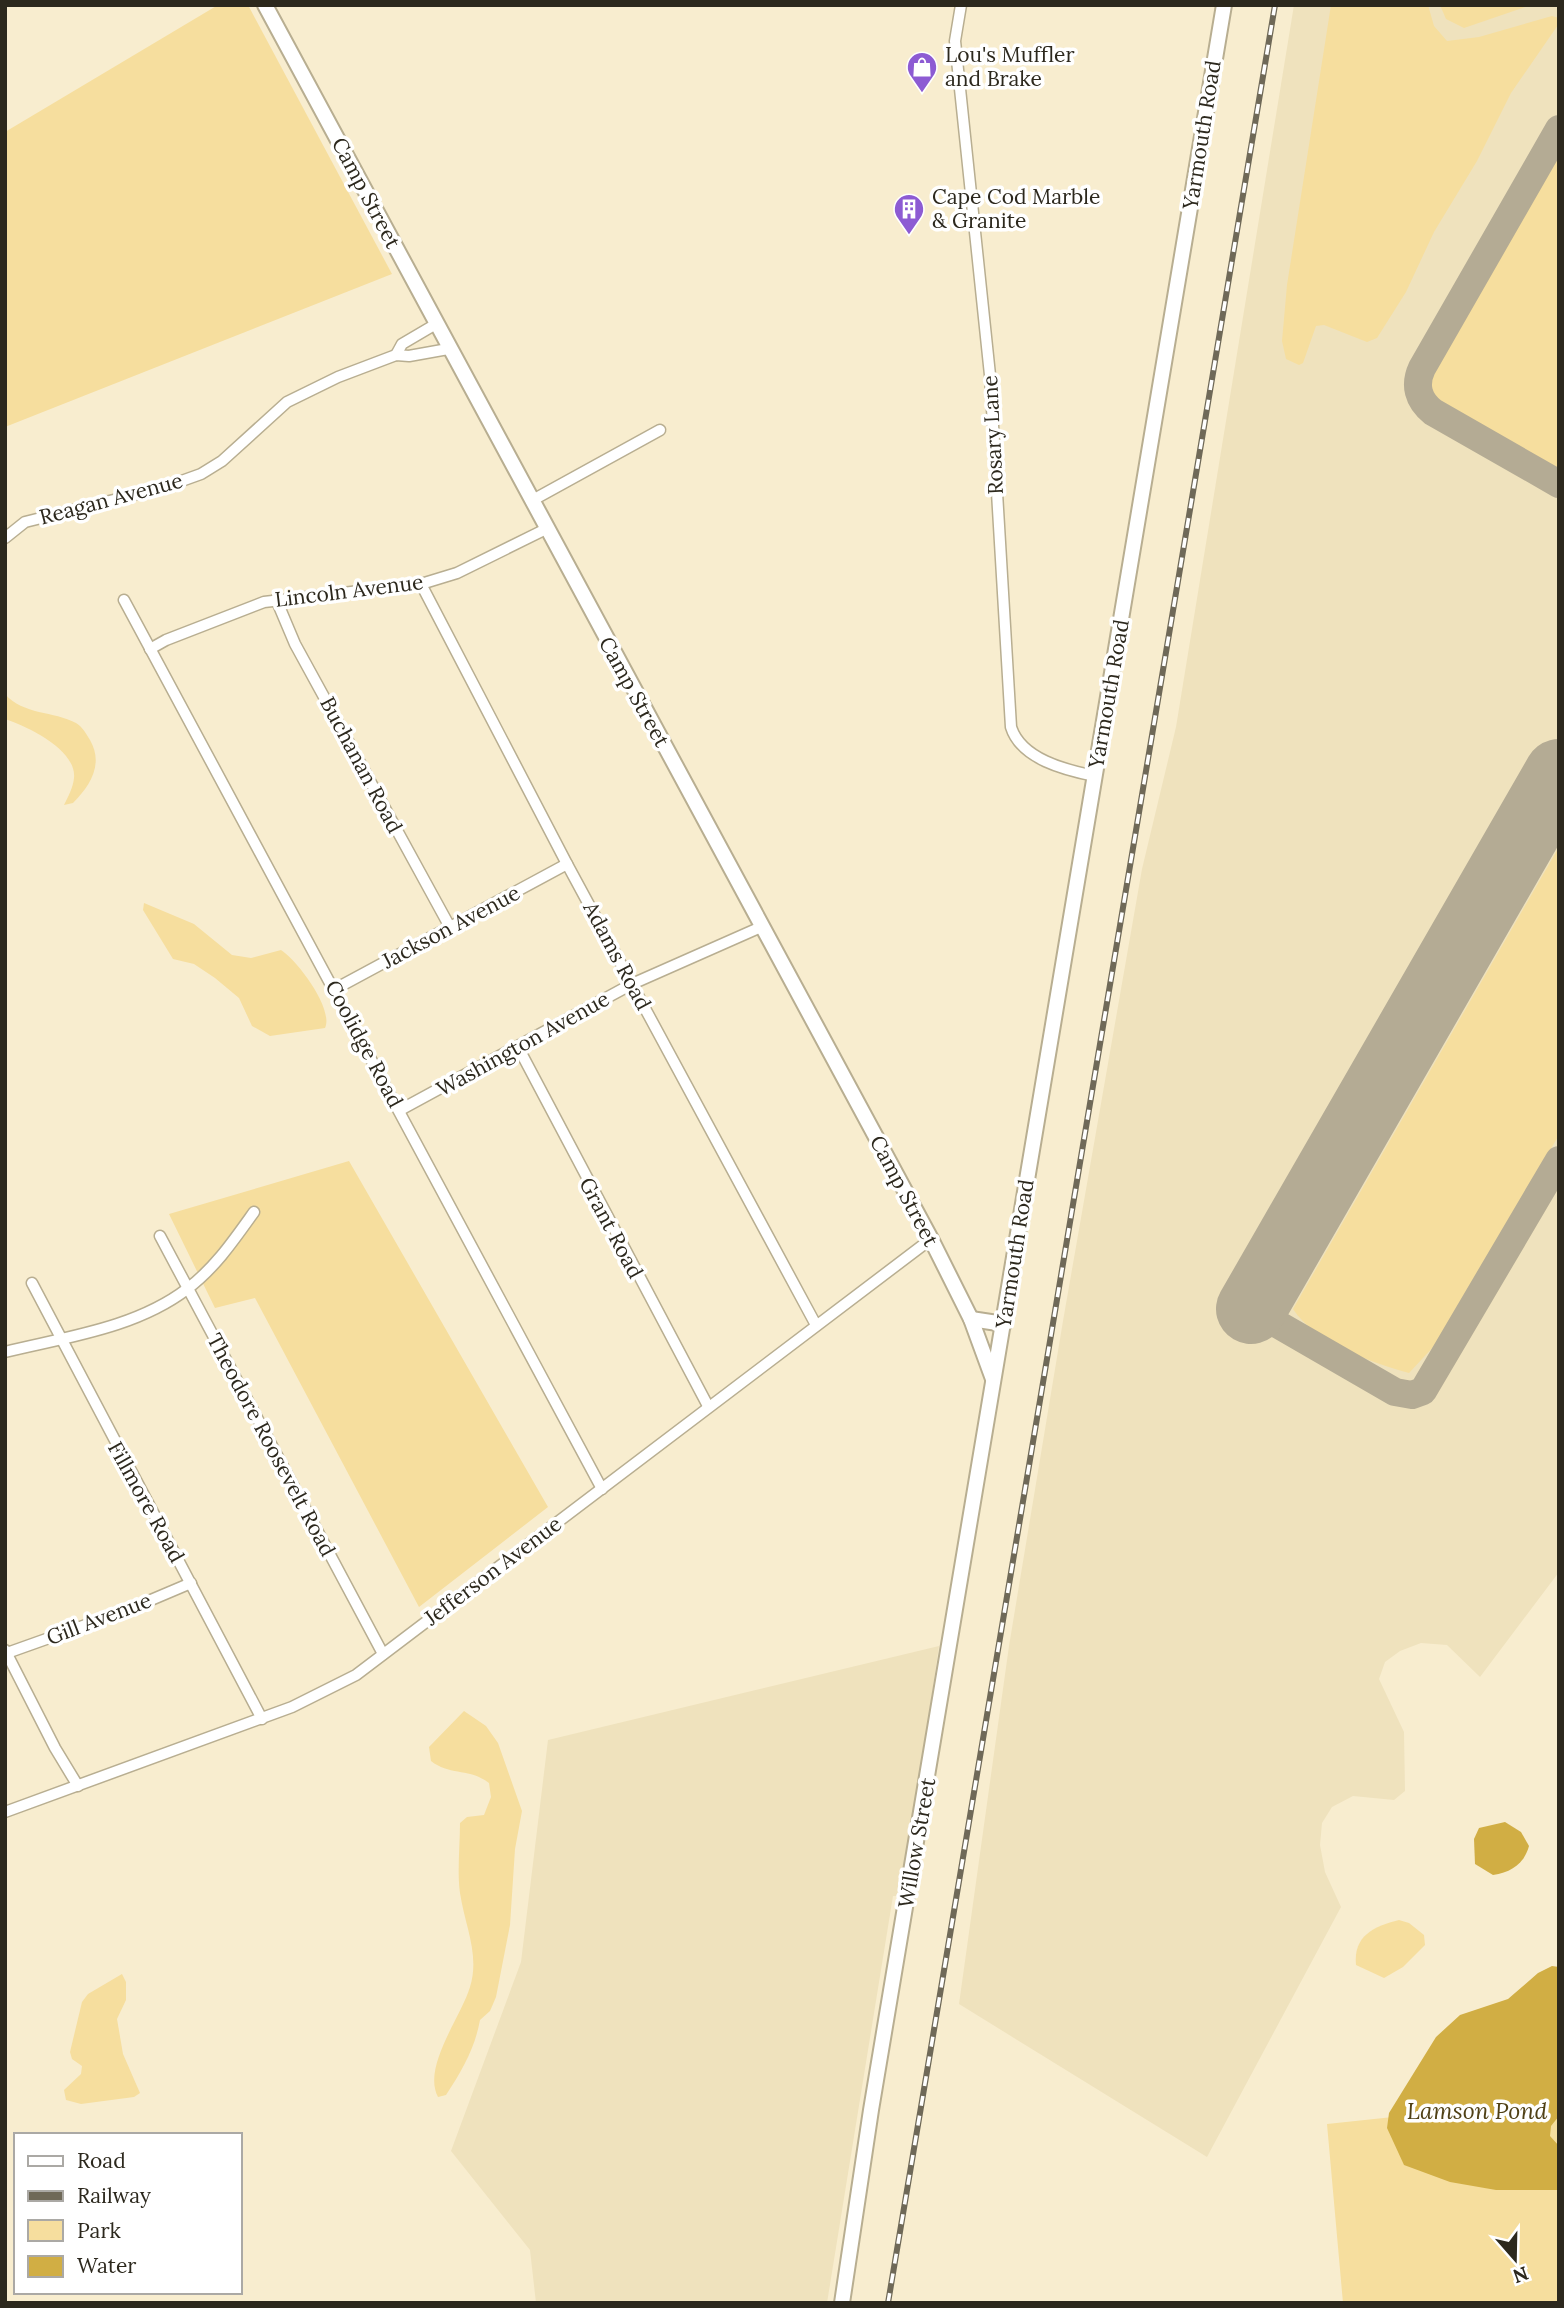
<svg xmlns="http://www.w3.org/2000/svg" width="1564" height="2308" font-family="Lora,serif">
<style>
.built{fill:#efe2bd}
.green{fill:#f6de9e}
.water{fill:#d1ae44}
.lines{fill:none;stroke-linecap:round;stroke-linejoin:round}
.taxiway{stroke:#b4ab94;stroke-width:28}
.runway{stroke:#b4ab94;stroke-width:70}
.street-casing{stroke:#b8ae91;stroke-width:13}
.secondary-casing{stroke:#b8ae91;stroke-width:18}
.street{stroke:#fff;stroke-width:10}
.secondary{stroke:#fff;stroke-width:14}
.rail-casing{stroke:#6f6958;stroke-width:6}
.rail{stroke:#fff;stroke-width:3.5;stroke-dasharray:10;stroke-linecap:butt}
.labels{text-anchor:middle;stroke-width:7;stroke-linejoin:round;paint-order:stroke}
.poi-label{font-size:21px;fill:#2c281d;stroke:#fff;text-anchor:start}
.street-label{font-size:21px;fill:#2c281d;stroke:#fff}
.water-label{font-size:23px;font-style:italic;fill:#504116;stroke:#fff}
</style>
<rect width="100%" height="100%" fill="#f8edcf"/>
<!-- built -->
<g class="built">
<polygon points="1294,5 1559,5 1559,1572 1480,1677 1447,1645 1421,1643 1400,1651 1385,1662 1379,1679 1404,1732 1405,1791 1394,1800 1353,1796 1332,1807 1322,1823 1320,1845 1325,1872 1341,1907 1207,2157 959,2004 1009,1646 1063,1321 1142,869 1176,727"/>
<polygon points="939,1646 902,1896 893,1896 827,2303 536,2303 530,2250 451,2151 521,1962 548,1740"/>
</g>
<!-- green -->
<g class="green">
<polygon points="218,5 248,5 392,274 5,427 5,132"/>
<polygon points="1331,5 1428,5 1434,26 1447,41 1479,37 1552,16 1559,18 1558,25 1511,93 1477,161 1434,232 1406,292 1377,338 1367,342 1324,325 1316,326 1303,363 1299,365 1286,359 1282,341 1287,285"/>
<polygon points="1440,5 1531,5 1464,28 1446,19"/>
<path d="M1559,148v325l-121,-69c-14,-13 -10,-24 -3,-40z"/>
<path d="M5,694c18,21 49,17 71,29 6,3 11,12 14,17 14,24 0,46 -17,63l-9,2c4,-8 9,-17 10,-27 3,-28 -47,-52 -69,-59z"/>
<path d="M1559,847v288l-123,209 -27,29c-37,-10 -94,-30 -116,-64z"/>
<path d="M144,903l50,21 38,31 19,3 30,-8c16,10 53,59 44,78l-55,8 -18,-10 -13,-28 -24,-20 -21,-14 -21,-5 -30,-49z"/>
<polygon points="349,1161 548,1507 419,1607 255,1298 215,1308 169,1214"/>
<path d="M464,1711l22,15 12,17 24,68 -7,38 -5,76 -14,72 -6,14 -10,9c-5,28 -18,51 -34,75l-8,2c-16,-30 23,-80 32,-110 10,-32 -5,-61 -10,-94 -3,-20 0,-48 0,-70l7,-6 17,-2 7,-18 -2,-14c-19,-15 -39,-7 -58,-22l-2,-14z"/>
<path d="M1399,1920l10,3 15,12 1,10 -22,22 -19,11 -28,-13c-3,-29 18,-39 43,-45z"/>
<polygon points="122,1974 126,1982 126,2000 117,2019 123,2054 140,2093 134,2097 81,2104 66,2100 64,2090 81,2074 82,2066 72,2059 70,2052 82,2002 88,1994"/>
<polygon points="1559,2034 1559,2303 1343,2303 1327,2124 1393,2117"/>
</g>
<!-- water -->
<g class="water">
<path d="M1505,1822l16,10 8,14c-5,18 -18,26 -36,29l-18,-11 -1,-25 5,-11z"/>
<polygon points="1552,1966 1559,1967 1559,2116 1551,2126 1550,2136 1559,2146 1559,2190 1496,2190 1450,2182 1404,2165 1387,2128 1389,2113 1436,2037 1460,2015 1508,1999 1538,1973"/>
</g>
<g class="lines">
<!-- taxiway -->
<g class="taxiway">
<path d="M1559,129l-137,239c-8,17 -4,32 11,44l126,72"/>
<polyline points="1251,1309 1395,1392 1412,1395 1423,1391 1559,1160"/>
</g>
<!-- runway -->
<polyline class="runway" points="1251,1309 1559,774"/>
<!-- street casing -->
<g class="street-casing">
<g id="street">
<path d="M961,5l-6,36 35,334 21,352c10,32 54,43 84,49"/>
<polyline points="396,355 402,344 436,324"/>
<polyline points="531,501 660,430"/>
<polyline points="5,538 25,522 162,488 201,474 222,461 287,402 338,377 396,355 409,356 448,349"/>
<polyline points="421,584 567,864 816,1325"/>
<polyline points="276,599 295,644 451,929"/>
<polyline points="124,600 602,1489"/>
<polyline points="150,649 166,640 264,602 421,584 457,573 546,529"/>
<polyline points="335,989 567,864"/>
<polyline points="518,1047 708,1406"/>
<polyline points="400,1110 632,984 761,927"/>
<polyline points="160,1236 383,1654"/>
<polyline points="32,1283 262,1719"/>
<path d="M5,1352c61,-15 131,-24 182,-63 28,-21 47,-49 67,-77"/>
<polyline points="5,1650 55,1748 78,1786"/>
<polyline points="7,1653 125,1611 191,1583"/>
<polyline points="5,1812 292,1707 356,1675 931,1239"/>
</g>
</g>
<!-- secondary casing -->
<g class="secondary-casing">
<g id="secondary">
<polyline points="265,5 931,1239 971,1319 993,1379"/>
<polyline points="971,1319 1004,1324"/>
<polyline points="842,2303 871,2110 1224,5"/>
</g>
</g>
<!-- street -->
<use href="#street" class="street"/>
<!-- secondary -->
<use href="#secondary" class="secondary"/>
<!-- rail casing -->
<g class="rail-casing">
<polyline id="rail" points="888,2303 1275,5"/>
</g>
<!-- rail -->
<use href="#rail" class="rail"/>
</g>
<!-- icons -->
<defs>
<g id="shop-pin" transform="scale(1.575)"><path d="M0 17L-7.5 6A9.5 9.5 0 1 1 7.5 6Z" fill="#8d5bd3" stroke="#fff"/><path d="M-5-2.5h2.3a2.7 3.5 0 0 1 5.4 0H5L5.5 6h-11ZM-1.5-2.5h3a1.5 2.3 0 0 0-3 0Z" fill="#fff"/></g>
<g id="building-pin" transform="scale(1.575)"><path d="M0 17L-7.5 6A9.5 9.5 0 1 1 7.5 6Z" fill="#8d5bd3" stroke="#fff"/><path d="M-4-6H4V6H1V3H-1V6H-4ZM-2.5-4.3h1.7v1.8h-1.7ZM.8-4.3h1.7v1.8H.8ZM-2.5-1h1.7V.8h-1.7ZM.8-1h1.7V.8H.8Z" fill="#fff"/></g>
</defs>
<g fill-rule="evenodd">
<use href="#shop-pin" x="922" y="67"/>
<use href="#building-pin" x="909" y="209"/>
</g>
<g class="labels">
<!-- poi labels -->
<g class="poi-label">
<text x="945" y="62">Lou's Muffler<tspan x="945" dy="24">and Brake</tspan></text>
<text x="932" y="204">Cape Cod Marble<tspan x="932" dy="24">&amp; Granite</tspan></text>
</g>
<!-- street labels -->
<g class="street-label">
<text transform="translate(1202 135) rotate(-81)" y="7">Yarmouth Road</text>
<text transform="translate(366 193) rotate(62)" y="7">Camp Street</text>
<text transform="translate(993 435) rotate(-93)" y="7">Rosary Lane</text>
<text transform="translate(111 499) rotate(-15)" y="7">Reagan Avenue</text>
<text transform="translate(349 591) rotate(-7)" y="7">Lincoln Avenue</text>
<text transform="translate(634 692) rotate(61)" y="7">Camp Street</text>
<text transform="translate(1109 694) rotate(-80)" y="7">Yarmouth Road</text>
<text transform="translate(361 765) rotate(62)" y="7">Buchanan Road</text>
<text transform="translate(451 927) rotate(-28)" y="7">Jackson Avenue</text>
<text transform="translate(617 956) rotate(62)" y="7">Adams Road</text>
<text transform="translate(364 1044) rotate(62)" y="7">Coolidge Road</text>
<text transform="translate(523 1044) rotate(-29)" y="7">Washington Avenue</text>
<text transform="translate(904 1191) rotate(62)" y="7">Camp Street</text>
<text transform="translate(611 1228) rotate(62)" y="7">Grant Road</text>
<text transform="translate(1015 1254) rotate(-81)" y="7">Yarmouth Road</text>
<text transform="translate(271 1445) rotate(62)" y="7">Theodore Roosevelt Road</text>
<text transform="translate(146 1502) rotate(61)" y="7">Fillmore Road</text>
<text transform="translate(493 1571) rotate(-37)" y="7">Jefferson Avenue</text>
<text transform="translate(99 1619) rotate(-21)" y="7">Gill Avenue</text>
<text transform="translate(917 1843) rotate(-80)" y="7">Willow Street</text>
</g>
<!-- water labels -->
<g class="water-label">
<text x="1477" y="2119">Lamson Pond</text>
</g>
</g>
<!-- border -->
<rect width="1564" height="2308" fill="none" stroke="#2c281d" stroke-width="14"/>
<!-- legend -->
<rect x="14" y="2133" width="228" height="161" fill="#ffffff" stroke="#aba9a5" stroke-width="2"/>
<rect x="28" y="2156" width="35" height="10" fill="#ffffff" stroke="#aba9a5" stroke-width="2"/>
<text x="77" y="2168" font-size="21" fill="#2c281d">Road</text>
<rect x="28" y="2191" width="35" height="10" fill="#6f6958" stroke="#aba9a5" stroke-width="2"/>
<text x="77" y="2203" font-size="21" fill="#2c281d">Railway</text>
<rect x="28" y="2220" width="35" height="21" fill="#f6de9e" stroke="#aba9a5" stroke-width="2"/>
<text x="77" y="2238" font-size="21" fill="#2c281d">Park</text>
<rect x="28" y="2256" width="35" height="21" fill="#d1ae44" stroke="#aba9a5" stroke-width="2"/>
<text x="77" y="2273" font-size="21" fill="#2c281d">Water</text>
<!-- north arrow -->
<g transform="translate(1515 2259) rotate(160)" stroke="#ffffff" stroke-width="5" paint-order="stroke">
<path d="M0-5L12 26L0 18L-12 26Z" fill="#2c281d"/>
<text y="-10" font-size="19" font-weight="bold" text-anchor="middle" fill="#2c281d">N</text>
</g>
</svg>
